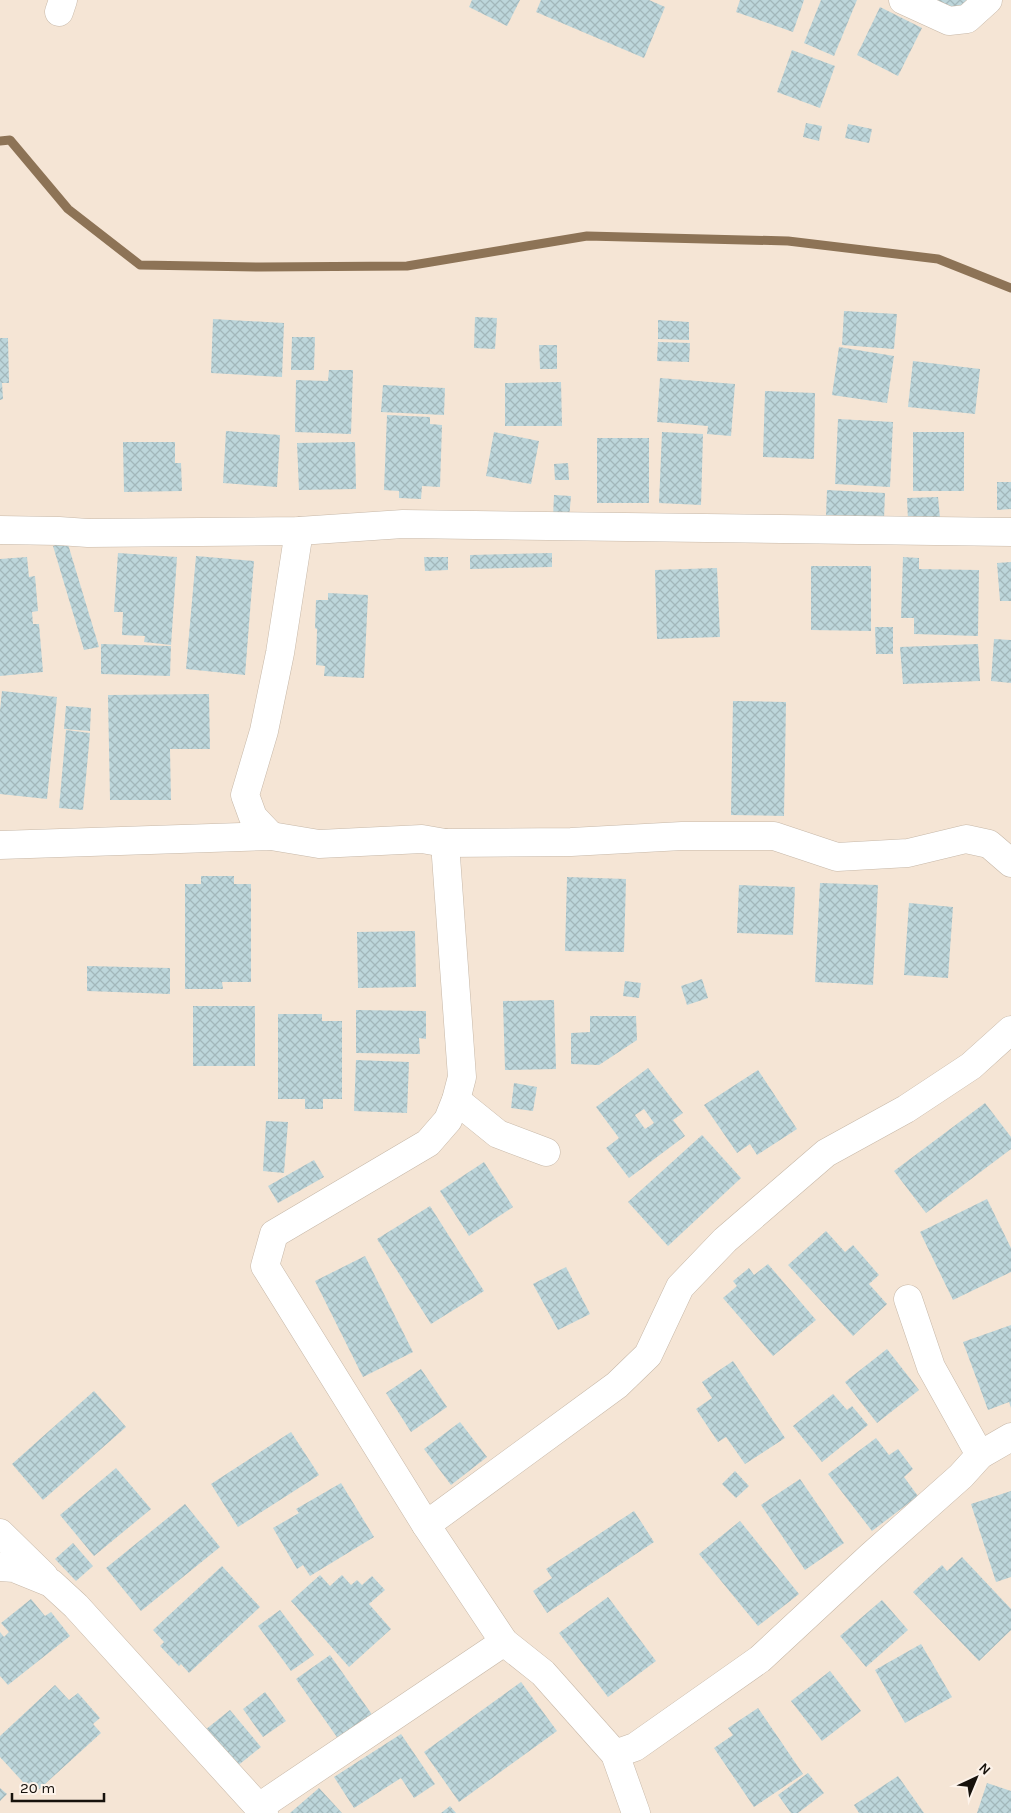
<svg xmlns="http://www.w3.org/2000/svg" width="1011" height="1813" font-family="Karla,sans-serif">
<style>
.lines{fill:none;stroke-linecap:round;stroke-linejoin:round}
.stream{stroke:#8d7356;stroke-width:9}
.building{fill:url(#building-cross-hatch);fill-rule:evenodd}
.street-casing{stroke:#c7b8a8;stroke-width:29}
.street{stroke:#fff;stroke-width:28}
</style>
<defs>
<pattern id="building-cross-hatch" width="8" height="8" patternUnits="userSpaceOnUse" patternTransform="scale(1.25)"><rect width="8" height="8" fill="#bdd6db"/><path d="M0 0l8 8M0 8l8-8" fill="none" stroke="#a2b7bb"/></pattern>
</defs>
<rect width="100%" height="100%" fill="#f5e5d5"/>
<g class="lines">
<!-- stream -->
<polyline class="stream" points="0,141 10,140 68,209 140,265 261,267 407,266 587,236 788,241 938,259 1011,288"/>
</g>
<!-- building -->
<g class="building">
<polygon points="472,0 520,0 507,26 469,7"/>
<polygon points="541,0 649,0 665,7 644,58 536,12"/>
<polygon points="740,0 804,0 793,32 736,12"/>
<polygon points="821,0 857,0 834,56 804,43"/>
<polygon points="926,0 970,0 963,16"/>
<polygon points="880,7 922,28 898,76 857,55"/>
<polygon points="792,50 835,66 820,108 777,92"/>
<polygon points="806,123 822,126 819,141 803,137"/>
<polygon points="848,124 872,129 869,143 845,138"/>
<polygon points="844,311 897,314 894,349 842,345"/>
<polygon points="475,317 497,318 495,349 474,348"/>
<polygon points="213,319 284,323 282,377 211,373"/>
<polygon points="658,320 689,322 689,340 658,339"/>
<polygon points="292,337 315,337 314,370 291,370"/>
<polygon points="0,338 8,338 9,383 2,383 3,399 0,400"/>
<polygon points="658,342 690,343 689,362 657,361"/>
<polygon points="539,345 557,345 557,369 540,369"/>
<polygon points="839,347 894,356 887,403 832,395"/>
<polygon points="913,361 980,369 975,414 908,407"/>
<polygon points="329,370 353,370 351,434 295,432 296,380 328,381"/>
<polygon points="660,378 735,384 731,436 707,434 708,426 657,422"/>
<polygon points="561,382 562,426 505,426 505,383"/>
<polygon points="383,385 445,388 444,415 381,412"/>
<polygon points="765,391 815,393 814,459 763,457"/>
<polygon points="387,415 430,417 430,424 442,425 440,487 422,486 421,499 399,498 399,491 384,490"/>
<polygon points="838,419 893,422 890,487 835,484"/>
<polygon points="226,431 280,435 277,487 223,483"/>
<polygon points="494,432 539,441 531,484 486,476"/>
<polygon points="662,432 703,434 701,505 659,503"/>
<rect x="913" y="432" width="51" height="59"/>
<rect x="597" y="438" width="52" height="65"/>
<polygon points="123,442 175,442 175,463 181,463 182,491 124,492"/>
<polygon points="355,442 356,489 299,490 297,443"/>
<polygon points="568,463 569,480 555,480 554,464"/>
<polygon points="997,482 1011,482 1011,509 997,510"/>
<polygon points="827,490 885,493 884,519 826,516"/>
<polygon points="554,495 571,496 569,519 553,518"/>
<polygon points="938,497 940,518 908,520 907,498"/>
<polygon points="67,541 99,647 84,650 53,546"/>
<polygon points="118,553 177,557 171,645 144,642 145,636 122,635 123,612 114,612"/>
<polygon points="552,553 552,567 470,569 470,555"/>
<polygon points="196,556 254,561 245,675 186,669"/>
<polygon points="27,557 29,577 35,576 38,611 32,612 33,624 39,624 43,672 0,676 0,559"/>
<polygon points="424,557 448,557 448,570 425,571"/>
<polygon points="903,557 919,558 919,569 979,570 978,636 914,634 914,618 901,618"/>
<polygon points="1011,562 1011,601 1000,601 997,563"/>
<polygon points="811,566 871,566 871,631 811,630"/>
<polygon points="717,568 720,637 657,639 655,570"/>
<polygon points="328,593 368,595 364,678 324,676 325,666 316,665 317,629 315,628 316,600 328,600"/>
<polygon points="875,627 893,627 893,654 876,654"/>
<polygon points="994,639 1011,640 1011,683 991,681"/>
<polygon points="101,644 171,646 170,676 101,674"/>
<polygon points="978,644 980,681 903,684 900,647"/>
<polygon points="2,691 57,697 47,799 0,794 0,711"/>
<polygon points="209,694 210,749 170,749 171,800 110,800 108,695"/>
<polygon points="733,701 786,702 784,816 731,815"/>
<polygon points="66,706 91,708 90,731 64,729"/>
<polygon points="66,730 90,733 83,810 59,808"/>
<polygon points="201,876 234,876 234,884 251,884 251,982 222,982 223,989 185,989 185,884 201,884"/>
<polygon points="567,877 626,879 624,952 565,951"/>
<polygon points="820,883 878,885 873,985 815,982"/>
<polygon points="739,885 795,887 793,935 737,933"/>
<polygon points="909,903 953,907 948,978 904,975"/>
<polygon points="415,931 416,987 358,988 357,932"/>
<polygon points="87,966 170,968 170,994 87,991"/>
<polygon points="702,979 708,998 687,1005 681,986"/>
<polygon points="625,981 641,983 639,998 623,996"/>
<polygon points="554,1000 556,1069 505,1070 503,1001"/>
<rect x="193" y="1006" width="62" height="60"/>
<polygon points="356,1010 426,1011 426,1039 419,1038 420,1054 356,1053"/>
<polygon points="278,1014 322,1014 322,1021 342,1021 342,1099 323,1099 323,1109 305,1109 305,1099 278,1099"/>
<polygon points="590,1016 636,1016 637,1040 599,1065 571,1064 571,1033 590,1032"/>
<polygon points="356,1060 409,1062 407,1113 354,1111"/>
<path d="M648,1068l35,45 -10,7 12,16 -56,42 -23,-30 13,-10 -23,-31zM644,1109l10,14 -9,6 -10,-14z"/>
<polygon points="758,1070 797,1129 757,1155 750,1144 737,1153 704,1105"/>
<polygon points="514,1083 537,1087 533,1111 511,1108"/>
<polygon points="985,1103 1011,1137 1011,1149 926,1213 894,1171"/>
<polygon points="266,1121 288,1122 284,1173 263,1171"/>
<polygon points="702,1135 741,1178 668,1246 628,1202"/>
<polygon points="314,1160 324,1177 278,1203 268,1186"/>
<polygon points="484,1162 513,1207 469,1236 440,1191"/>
<polygon points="987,1199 1011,1248 1011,1272 953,1300 920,1232"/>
<polygon points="430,1206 484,1291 431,1324 377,1239"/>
<polygon points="826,1231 845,1252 853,1245 879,1275 869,1284 887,1304 853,1336 788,1265"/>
<polygon points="365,1256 413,1352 363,1377 315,1281"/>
<polygon points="768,1264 816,1320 773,1356 723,1298 737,1286 733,1281 749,1268 754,1275"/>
<polygon points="566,1267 590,1314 558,1330 533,1284"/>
<polygon points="1011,1325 1011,1408 1009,1402 988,1410 963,1342"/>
<polygon points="887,1349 919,1390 877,1423 845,1382"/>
<polygon points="733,1361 785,1438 745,1464 726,1437 718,1442 696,1409 712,1398 702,1382"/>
<polygon points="421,1369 447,1407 411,1432 386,1393"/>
<polygon points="94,1391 126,1427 43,1500 12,1464"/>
<polygon points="833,1394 847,1410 852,1406 868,1425 822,1462 793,1426"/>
<polygon points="460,1422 487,1457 451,1485 424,1449"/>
<polygon points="291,1432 319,1475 238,1527 211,1484"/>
<polygon points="876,1438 889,1455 898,1449 913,1469 904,1477 918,1496 872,1531 828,1474"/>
<polygon points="116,1468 151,1509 94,1556 60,1515"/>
<polygon points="735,1471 749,1486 736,1498 722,1484"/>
<polygon points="800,1479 844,1543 805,1570 761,1505"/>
<polygon points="341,1483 374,1537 310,1576 303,1565 297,1569 273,1528 299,1513 296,1509"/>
<polygon points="1011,1491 1011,1577 996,1582 971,1504"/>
<polygon points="185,1504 220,1547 141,1611 106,1568"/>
<polygon points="634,1511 654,1542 547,1613 533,1591 552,1578 546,1569"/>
<polygon points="740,1521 799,1594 758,1626 699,1554"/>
<polygon points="73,1543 93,1566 76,1581 55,1559"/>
<polygon points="962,1557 1011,1609 1011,1630 979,1661 913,1592 942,1565 947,1571"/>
<polygon points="222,1566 260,1607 189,1673 181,1664 179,1666 160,1646 164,1642 153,1630"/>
<polygon points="320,1575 330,1586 342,1575 351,1585 357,1580 362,1585 372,1576 385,1590 369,1604 391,1629 349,1667 291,1601"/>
<polygon points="608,1597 656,1661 608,1697 559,1633"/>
<polygon points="31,1599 45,1616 51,1612 70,1636 8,1685 0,1676 0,1632 4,1637 9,1632 1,1623"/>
<polygon points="882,1600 908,1630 866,1667 840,1636"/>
<polygon points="280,1610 314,1655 291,1671 258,1626"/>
<polygon points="921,1644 952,1697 905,1723 875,1670"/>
<polygon points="330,1655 373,1716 339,1740 296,1679"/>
<polygon points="830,1671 861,1711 822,1741 791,1701"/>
<polygon points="521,1682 557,1731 459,1802 424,1752"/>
<polygon points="55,1685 69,1700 78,1693 100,1718 93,1724 101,1733 34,1794 0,1757 0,1736"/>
<polygon points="265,1692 286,1721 263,1737 243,1709"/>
<polygon points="758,1708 803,1774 754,1807 714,1748 733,1735 728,1728"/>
<polygon points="230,1710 261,1747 236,1767 205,1730"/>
<polygon points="401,1734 435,1784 414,1798 401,1778 354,1808 334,1777"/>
<polygon points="808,1773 824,1793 798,1813 791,1813 778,1795"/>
<polygon points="898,1776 924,1813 859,1813 854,1805"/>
<polygon points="987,1783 1011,1791 1011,1813 977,1813"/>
<polygon points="0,1788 7,1794 0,1801"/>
<polygon points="319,1788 342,1813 290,1813"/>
<polygon points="450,1806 456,1813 441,1813"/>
</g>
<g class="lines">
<!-- street casing -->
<g class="street-casing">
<g id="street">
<polyline points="903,0 949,21 967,19 988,0"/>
<polyline points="59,12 63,0"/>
<polyline points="0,530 59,531 88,533 299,531 403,524 1011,532"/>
<polyline points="271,836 253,817 245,795 264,731 280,653 299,531"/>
<polyline points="445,843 462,1077 456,1100 448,1120 428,1143 274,1234 265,1266 426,1525 504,1642 543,1673 615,1754 636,1813"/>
<polyline points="0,845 271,836 319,844 422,839 445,843 571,842 682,836 774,836 837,857 908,853 966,839 989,844 1011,863"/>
<polyline points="456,1100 498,1134 546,1152"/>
<polyline points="908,1299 931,1367 980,1455"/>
<polyline points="426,1525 617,1385 648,1355 680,1287 725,1240 826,1153 906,1109 971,1066 1011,1030"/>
<polyline points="0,1533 44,1576"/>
<polyline points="0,1567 14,1568 51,1583 76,1606 264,1813"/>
<polyline points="615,1754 635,1747 760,1659 871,1556 961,1476 980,1455 1011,1437"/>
<polyline points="259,1807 504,1642"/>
</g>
</g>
<!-- street -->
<use href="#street" class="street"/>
</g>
<!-- north arrow -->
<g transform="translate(976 1778) rotate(44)" stroke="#fdf3ea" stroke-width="4" paint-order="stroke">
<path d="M0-4L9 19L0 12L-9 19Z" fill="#17120c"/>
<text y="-8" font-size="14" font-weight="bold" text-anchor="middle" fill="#17120c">N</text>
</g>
<!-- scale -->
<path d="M12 1793v8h92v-8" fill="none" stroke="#17120c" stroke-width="2.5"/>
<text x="20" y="1793" font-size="15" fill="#17120c" stroke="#fdf3ea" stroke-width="4" paint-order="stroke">20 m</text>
</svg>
